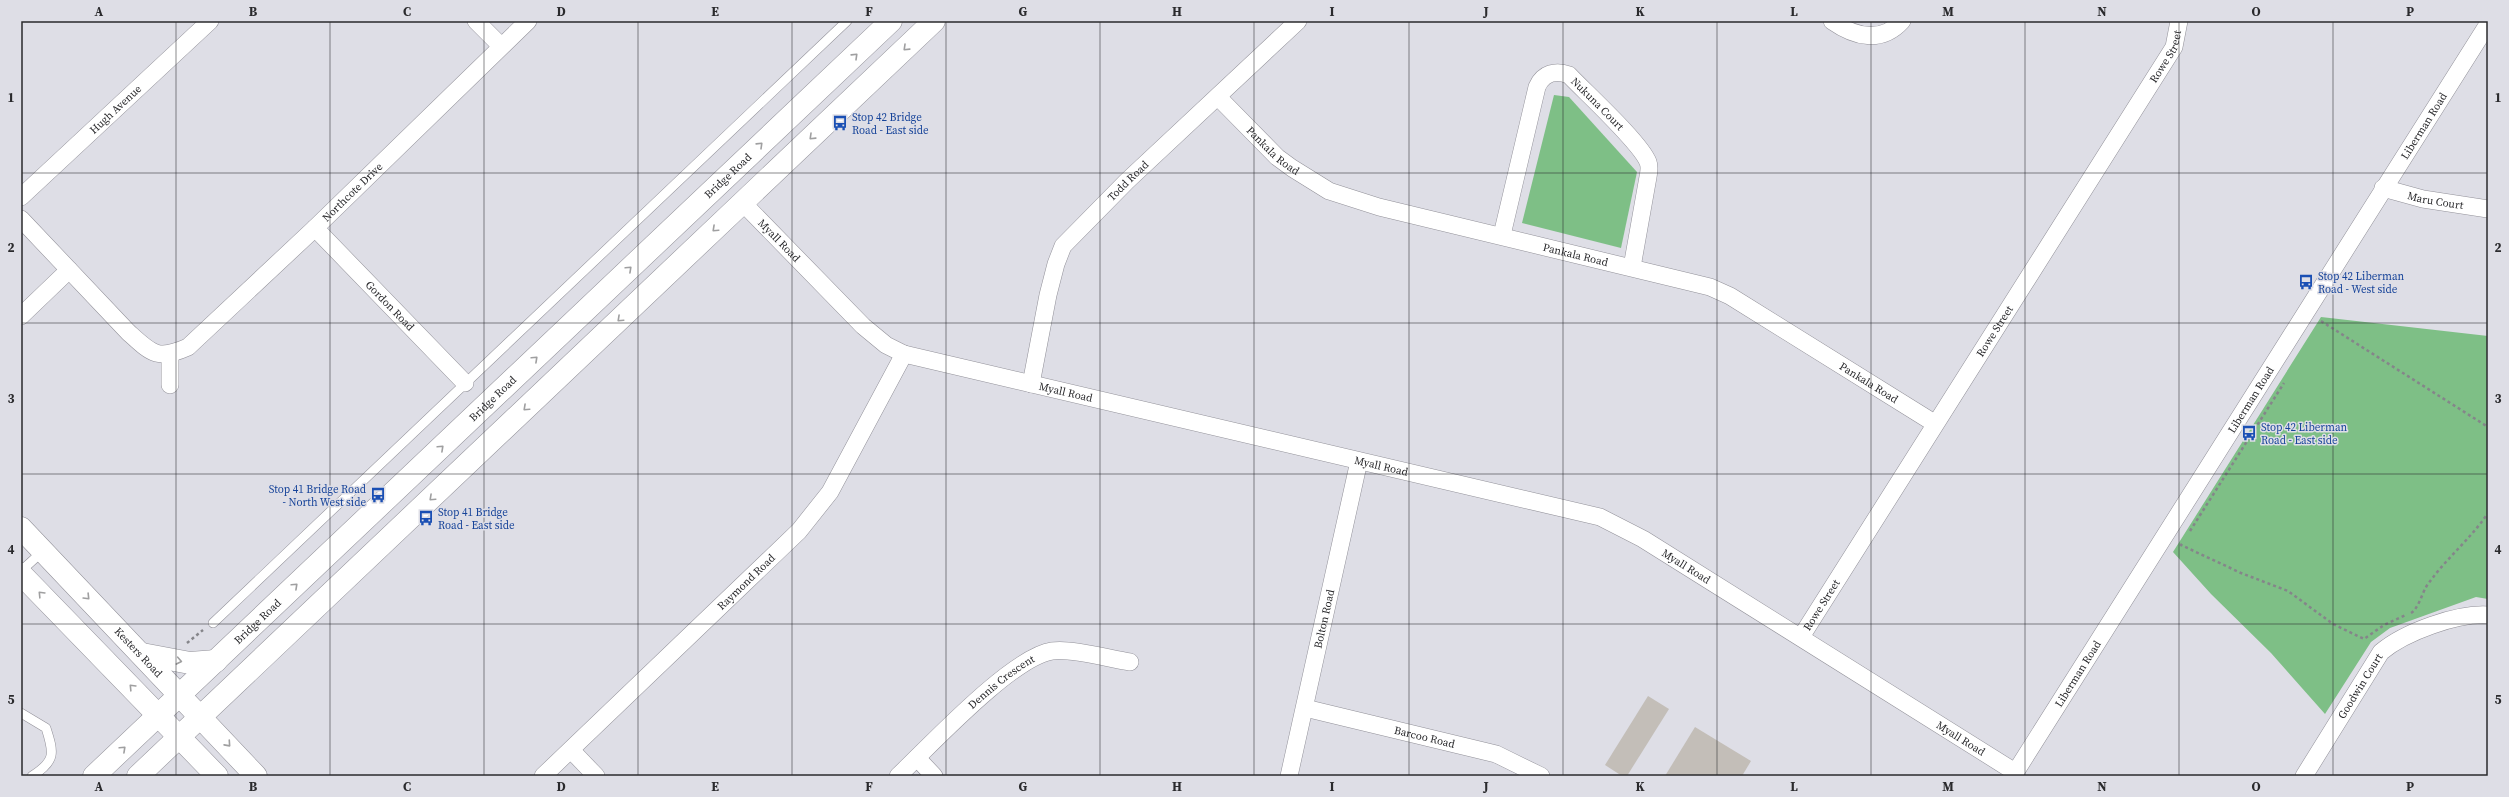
<svg xmlns="http://www.w3.org/2000/svg" width="2509" height="797" font-family="'Source Serif 4',serif">
<style>
.green{fill:#7ebf86}
.building{fill:#c3beb8}
.lines{fill:none;stroke-linecap:round;stroke-linejoin:round}
.lane-casing{stroke:#929199;stroke-width:10}
.street-casing{stroke:#929199;stroke-width:18}
.secondary-casing{stroke:#929199;stroke-width:23}
.path{stroke:#85858a;stroke-width:2.5;stroke-dasharray:3 3;stroke-linecap:butt}
.lane{stroke:#fff;stroke-width:9}
.street{stroke:#fff;stroke-width:17}
.secondary{stroke:#fff;stroke-width:22}
.oneway{stroke:#9f9fa0}
.grid{fill:none;stroke:#2a2a2d;stroke-width:1;stroke-opacity:0.55}
.labels{text-anchor:middle;stroke-width:3;stroke-linejoin:round;paint-order:stroke}
.street-label{font-size:11px;fill:#2a2a2d;stroke:#dedee6}
.transit-label{font-size:11px;fill:#164399;stroke:#dedee6;text-anchor:start}
.neatline{fill:none;stroke:#2a2a2d;stroke-width:1.5}
.grid-label{font-size:13px;text-anchor:middle;font-weight:bold;fill:#2a2a2d}
</style>
<rect width="100%" height="100%" fill="#dedee6"/>
<!-- green -->
<g class="green">
<polygon points="1554,95 1569,97 1637,172 1621,248 1522,223"/>
<polygon points="2321,317 2488,336 2488,599 2476,597 2390,628 2371,642 2325,714 2271,653 2211,594 2173,552"/>
</g>
<!-- building -->
<g class="building">
<polygon points="1648,696 1669,709 1627,776 1622,776 1605,765"/>
<polygon points="1695,727 1751,761 1742,776 1665,776"/>
</g>
<g class="lines">
<!-- lane casing -->
<g class="lane-casing">
<g id="lane">
<polyline points="21,571 43,551"/>
<polyline points="213,623 847,21"/>
<path d="M21,713l25,15c8,25 10,33 -14,48"/>
</g>
</g>
<!-- street casing -->
<g class="street-casing">
<g id="street">
<polyline points="476,21 501,46"/>
<path d="M1832,21c23,16 49,23 70,0"/>
<path id="s1" d="M1218,97l59,60 15,11 37,23 50,16 331,80 20,9 204,127"/>
<path id="s2" d="M2383,188l40,11 65,10"/>
<path id="s3" d="M21,197l189,-176"/>
<path id="s4" d="M743,203l120,123 23,19 18,9 696,163 43,22 372,233"/>
<path id="s5" d="M21,219l107,113c23,21 29,29 60,15l127,-119 213,-207"/>
<path id="s6" d="M315,228l150,155"/>
<path id="s7" d="M1502,235l35,-148c6,-14 19,-17 32,-12 17,18 71,67 79,87 2,5 1,9 0,15l-16,90"/>
<polyline points="21,316 69,270"/>
<polyline points="170,355 170,385"/>
<path id="s8" d="M1031,384l17,-89 8,-31 7,-18 64,-65 171,-160"/>
<path id="s9" d="M1801,637l373,-590 5,-26"/>
<path id="s10" d="M1305,708l191,46 45,22"/>
<polyline points="571,750 596,776"/>
<polyline points="917,758 934,776"/>
<path id="s11" d="M543,776l256,-245 31,-39 74,-138"/>
<path id="s12" d="M898,776c32,-30 114,-119 154,-125 20,-3 58,8 78,11"/>
<path id="s13" d="M1289,776l70,-315"/>
<path id="s14" d="M2013,776l475,-752"/>
<path id="s15" d="M2304,776l77,-124c24,-20 76,-39 107,-37"/>
</g>
</g>
<!-- secondary casing -->
<g class="secondary-casing">
<g id="secondary">
<path id="s16" d="M21,528l235,248"/>
<polyline points="21,574 217,776"/>
<polyline points="142,654 190,663 216,661"/>
<path id="s17" d="M94,776l797,-755"/>
<polyline points="138,776 934,21"/>
</g>
</g>
<!-- path -->
<g class="path">
<polyline points="2321,321 2488,427"/>
<polyline points="2190,531 2284,383"/>
<polyline points="2182,544 2181,545 2241,573 2288,591 2333,624 2364,639 2384,625 2406,615"/>
<path d="M2411,613c7,-4 11,-19 15,-26 18,-27 44,-47 62,-74"/>
<polyline points="187,643 203,630"/>
</g>
<!-- lane -->
<use href="#lane" class="lane"/>
<!-- street -->
<use href="#street" class="street"/>
<!-- secondary -->
<use href="#secondary" class="secondary"/>
</g>
<!-- one-way arrows -->
<defs><path id="oneway-chevron" d="M-2-3.5L2.5 0L-2 3.5" fill="none" stroke-width="1.6" stroke-linecap="round" stroke-linejoin="round"/></defs>
<g class="oneway">
<use href="#oneway-chevron" transform="translate(906 48) rotate(136)"/>
<use href="#oneway-chevron" transform="translate(855 56) rotate(-44)"/>
<use href="#oneway-chevron" transform="translate(812 137) rotate(136)"/>
<use href="#oneway-chevron" transform="translate(760 145) rotate(-44)"/>
<use href="#oneway-chevron" transform="translate(715 229) rotate(137)"/>
<use href="#oneway-chevron" transform="translate(629 269) rotate(-43)"/>
<use href="#oneway-chevron" transform="translate(620 319) rotate(137)"/>
<use href="#oneway-chevron" transform="translate(535 359) rotate(-43)"/>
<use href="#oneway-chevron" transform="translate(526 408) rotate(137)"/>
<use href="#oneway-chevron" transform="translate(441 448) rotate(-43)"/>
<use href="#oneway-chevron" transform="translate(432 498) rotate(137)"/>
<use href="#oneway-chevron" transform="translate(295 586) rotate(-43)"/>
<use href="#oneway-chevron" transform="translate(41 594) rotate(-134)"/>
<use href="#oneway-chevron" transform="translate(87 597) rotate(46)"/>
<use href="#oneway-chevron" transform="translate(179 661) rotate(11)"/>
<use href="#oneway-chevron" transform="translate(132 687) rotate(-134)"/>
<use href="#oneway-chevron" transform="translate(228 744) rotate(48)"/>
<use href="#oneway-chevron" transform="translate(123 749) rotate(-43)"/>
</g>
<!-- grid -->
<path class="grid" d="M176,21v755M330,21v755M484,21v755M638,21v755M792,21v755M946,21v755M1100,21v755M1254,21v755M1409,21v755M1563,21v755M1717,21v755M1871,21v755M2025,21v755M2179,21v755M2333,21v755M21,173h2467M21,323h2467M21,474h2467M21,624h2467"/>
<!-- icons -->
<defs>
<g id="bus-bare" transform="scale(1.2)"><path d="M-5-6H5V4H4V6H2V4H-2V6H-4V4H-5ZM-3.5-4V0h7V-4ZM-3.5 1.2v1.5H-2V1.2ZM2 1.2v1.5H3.5V1.2Z" fill="#1a4fb4" stroke="#dedee6" stroke-width="2.5" paint-order="stroke"/></g>
</defs>
<g fill-rule="evenodd">
<use href="#bus-bare" x="840" y="123"/>
<use href="#bus-bare" x="2306" y="282"/>
<use href="#bus-bare" x="2249" y="433"/>
<use href="#bus-bare" x="378" y="495"/>
<use href="#bus-bare" x="426" y="518"/>
</g>
<g class="labels">
<!-- street labels -->
<g class="street-label">
<text dy="4" stroke="none"><textPath href="#s9" startOffset="686">Rowe Street</textPath></text>
<text dy="4" stroke="none"><textPath href="#s7" startOffset="231">Nukuna Court</textPath></text>
<text dy="4" stroke="none"><textPath href="#s3" startOffset="129">Hugh Avenue</textPath></text>
<text dy="4" stroke="none"><textPath href="#s14" startOffset="769">Liberman Road</textPath></text>
<text dy="4" stroke="none"><textPath href="#s1" startOffset="77">Pankala Road</textPath></text>
<text dy="4" stroke="none"><textPath href="#s17" startOffset="873">Bridge Road</textPath></text>
<text dy="4" stroke="none"><textPath href="#s8" startOffset="234">Todd Road</textPath></text>
<text dy="4" stroke="none"><textPath href="#s5" startOffset="450">Northcote Drive</textPath></text>
<text dy="4" stroke="none"><textPath href="#s2" startOffset="54">Maru Court</textPath></text>
<text dy="4" stroke="none"><textPath href="#s4" startOffset="52">Myall Road</textPath></text>
<text dy="4" stroke="none"><textPath href="#s1" startOffset="401">Pankala Road</textPath></text>
<text dy="4" stroke="none"><textPath href="#s6" startOffset="108">Gordon Road</textPath></text>
<text dy="4" stroke="none"><textPath href="#s9" startOffset="362">Rowe Street</textPath></text>
<text dy="4" stroke="none"><textPath href="#s1" startOffset="725">Pankala Road</textPath></text>
<text dy="4" stroke="none"><textPath href="#s4" startOffset="388">Myall Road</textPath></text>
<text dy="4" stroke="none"><textPath href="#s17" startOffset="549">Bridge Road</textPath></text>
<text dy="4" stroke="none"><textPath href="#s14" startOffset="445">Liberman Road</textPath></text>
<text dy="4" stroke="none"><textPath href="#s4" startOffset="712">Myall Road</textPath></text>
<text dy="4" stroke="none"><textPath href="#s4" startOffset="1036">Myall Road</textPath></text>
<text dy="4" stroke="none"><textPath href="#s11" startOffset="281">Raymond Road</textPath></text>
<text dy="4" stroke="none"><textPath href="#s9" startOffset="38">Rowe Street</textPath></text>
<text dy="4" stroke="none"><textPath href="#s13" startOffset="161">Bolton Road</textPath></text>
<text dy="4" stroke="none"><textPath href="#s17" startOffset="225">Bridge Road</textPath></text>
<text dy="4" stroke="none"><textPath href="#s16" startOffset="171">Kesters Road</textPath></text>
<text dy="4" stroke="none"><textPath href="#s14" startOffset="121">Liberman Road</textPath></text>
<text dy="4" stroke="none"><textPath href="#s12" startOffset="140">Dennis Crescent</textPath></text>
<text dy="4" stroke="none"><textPath href="#s15" startOffset="106">Goodwin Court</textPath></text>
<text dy="4" stroke="none"><textPath href="#s10" startOffset="123">Barcoo Road</textPath></text>
<text dy="4" stroke="none"><textPath href="#s4" startOffset="1360">Myall Road</textPath></text>
</g>
<!-- transit labels -->
<g class="transit-label">
<text x="852" y="121">Stop 42 Bridge<tspan x="852" dy="13">Road - East side</tspan></text>
<text x="2318" y="280">Stop 42 Liberman<tspan x="2318" dy="13">Road - West side</tspan></text>
<text x="2261" y="431">Stop 42 Liberman<tspan x="2261" dy="13">Road - East side</tspan></text>
<text x="366" y="493" text-anchor="end">Stop 41 Bridge Road<tspan x="366" dy="13">- North West side</tspan></text>
<text x="438" y="516">Stop 41 Bridge<tspan x="438" dy="13">Road - East side</tspan></text>
</g>
</g>
<!-- border -->
<rect width="2509" height="797" fill="none" stroke="#dedee6" stroke-width="44"/>
<rect x="22" y="22" width="2465" height="753" class="neatline"/>
<g class="grid-label">
<text x="99" y="16">A</text>
<text x="253" y="16">B</text>
<text x="407" y="16">C</text>
<text x="561" y="16">D</text>
<text x="715" y="16">E</text>
<text x="869" y="16">F</text>
<text x="1023" y="16">G</text>
<text x="1177" y="16">H</text>
<text x="1332" y="16">I</text>
<text x="1486" y="16">J</text>
<text x="1640" y="16">K</text>
<text x="1794" y="16">L</text>
<text x="1948" y="16">M</text>
<text x="2102" y="16">N</text>
<text x="2256" y="16">O</text>
<text x="2410" y="16">P</text>
<text x="11" y="102">1</text>
<text x="2498" y="102">1</text>
<text x="11" y="252">2</text>
<text x="2498" y="252">2</text>
<text x="11" y="403">3</text>
<text x="2498" y="403">3</text>
<text x="11" y="554">4</text>
<text x="2498" y="554">4</text>
<text x="11" y="704">5</text>
<text x="2498" y="704">5</text>
<text x="99" y="791">A</text>
<text x="253" y="791">B</text>
<text x="407" y="791">C</text>
<text x="561" y="791">D</text>
<text x="715" y="791">E</text>
<text x="869" y="791">F</text>
<text x="1023" y="791">G</text>
<text x="1177" y="791">H</text>
<text x="1332" y="791">I</text>
<text x="1486" y="791">J</text>
<text x="1640" y="791">K</text>
<text x="1794" y="791">L</text>
<text x="1948" y="791">M</text>
<text x="2102" y="791">N</text>
<text x="2256" y="791">O</text>
<text x="2410" y="791">P</text>
</g>
</svg>
